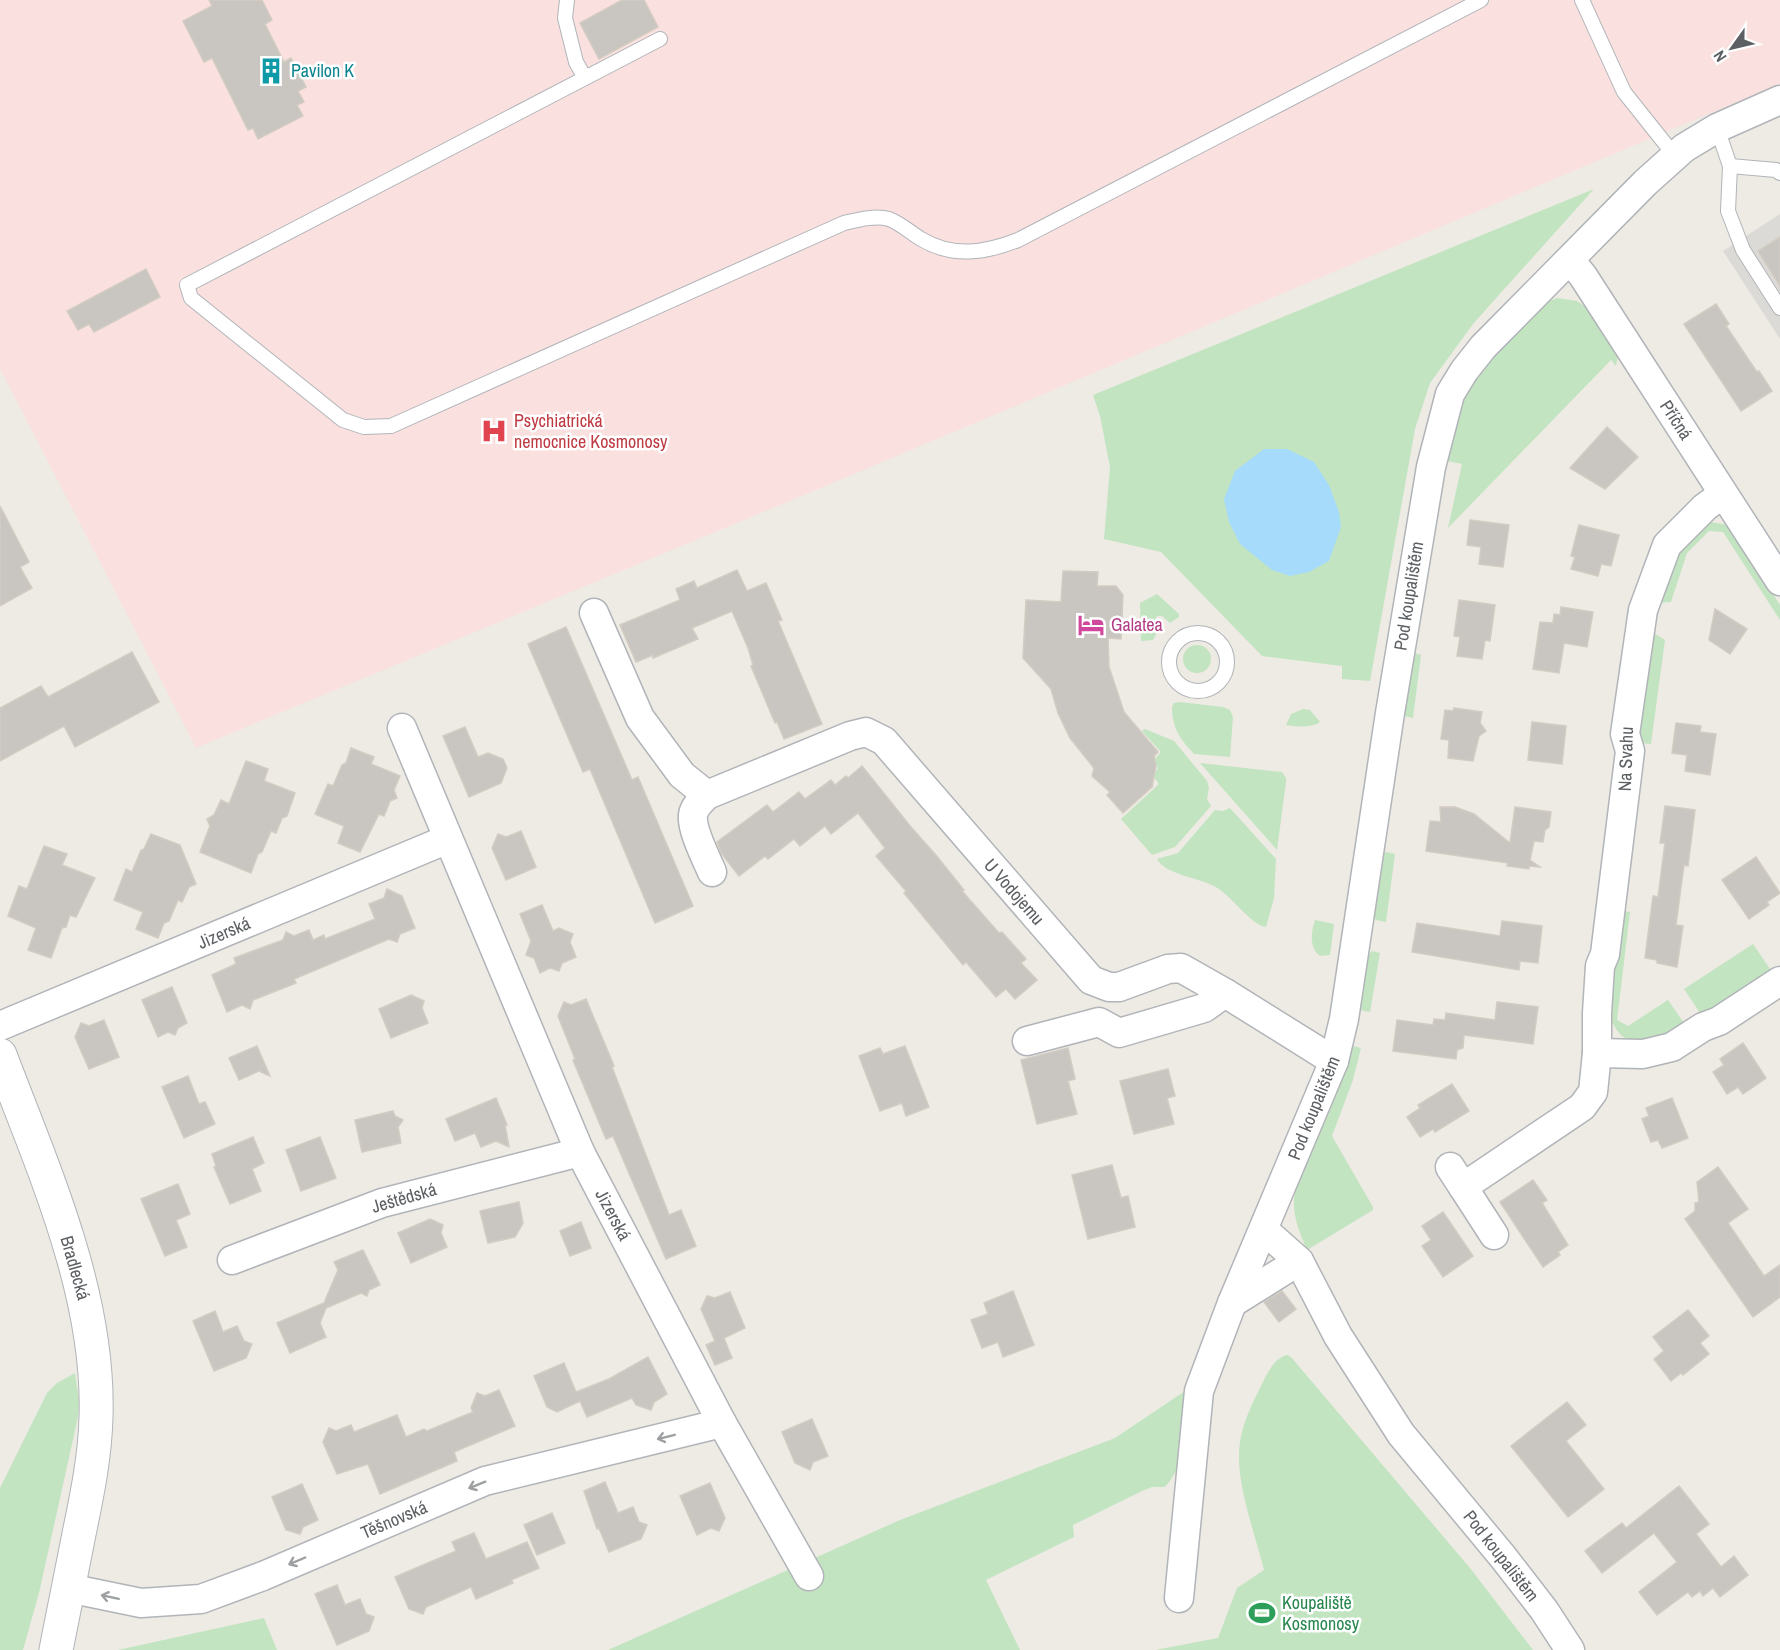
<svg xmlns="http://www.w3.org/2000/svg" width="1780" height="1650" font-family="'Archivo Narrow',sans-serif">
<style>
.industrial{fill:#dcdad6}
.medical{fill:#fae1e0}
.green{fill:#c3e4c1}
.water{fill:#a6dbfb}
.building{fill:#c9c5c0;stroke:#d2ccc2;stroke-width:1.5}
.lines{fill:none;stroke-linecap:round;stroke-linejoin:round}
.service-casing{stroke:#b1b4b8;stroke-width:16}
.minor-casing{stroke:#b1b4b8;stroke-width:31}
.tertiary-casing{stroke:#b1b4b8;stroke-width:35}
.service{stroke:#fff;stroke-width:14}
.minor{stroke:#fff;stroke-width:28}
.tertiary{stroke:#fff;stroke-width:33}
.oneway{stroke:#9da0a1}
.labels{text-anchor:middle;stroke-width:5;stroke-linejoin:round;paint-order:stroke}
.culture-label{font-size:18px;fill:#0d838f;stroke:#fff;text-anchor:start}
.street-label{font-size:18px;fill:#5c6063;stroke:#fff}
.health-label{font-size:18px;fill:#be3a42;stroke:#fff;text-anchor:start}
.hotel-label{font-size:18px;fill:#b23c85;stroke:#fff;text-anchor:start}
.leisure-label{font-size:18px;fill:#27864d;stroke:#fff;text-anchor:start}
</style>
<rect width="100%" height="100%" fill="#edebe4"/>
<!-- industrial -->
<polygon class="industrial" points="1780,214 1780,339 1723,251"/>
<!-- medical -->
<polygon class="medical" points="0,0 1780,0 1780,84 809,493 196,748 0,369"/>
<!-- green -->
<g class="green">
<polygon points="1594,189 1473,324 1430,383 1415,429 1370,681 1342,679 1342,666 1262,656 1161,552 1104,539 1110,467 1100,416 1093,395"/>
<path d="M1557,298l20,3 10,7 31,48 -2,10 -5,-6 -163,168 14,-64 -15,-3c4,-18 7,-37 13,-55 14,-39 58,-74 87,-104z"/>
<path d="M1710,522l19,3 51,80v15l-57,-88 -14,-1 -22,22 -16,49 -16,1c14,-34 20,-64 55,-81z"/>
<polygon points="1157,594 1179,614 1179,617 1170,623 1162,616 1157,616 1154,622 1159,629 1153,640 1141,641 1140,603"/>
<polygon points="1654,633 1665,640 1651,744 1639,743 1640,670"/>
<circle cx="1197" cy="659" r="14"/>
<polygon points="1414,653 1421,655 1413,718 1404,716"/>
<path d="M1180,702l43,5 7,3 3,7 -3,40 -36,-3c-14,-15 -22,-26 -22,-47l2,-4z"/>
<path d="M1303,709l7,1 10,12c-9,6 -24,5 -34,3l5,-11z"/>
<polygon points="1145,729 1174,741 1207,781 1209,788 1207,799 1211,806 1175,847 1152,855 1121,819 1159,784 1153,776 1158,768 1154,760 1161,752 1142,731"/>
<polygon points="1200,763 1282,772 1286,778 1286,782 1277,850"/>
<path d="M1230,808l46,51 -2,39 -8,29c-15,-2 -33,-29 -47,-38 -17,-12 -53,-13 -62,-30l21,-6 37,-43 8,1z"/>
<polygon points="1386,852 1395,854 1386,922 1376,920 1374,917 1383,854"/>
<path d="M1620,910l10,2 -13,108 11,6 40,-26 18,26c-15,10 -41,21 -59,13 -9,-4 -13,-14 -18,-22z"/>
<path d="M1315,920l19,4 -4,31 -10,1c-11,-8 -9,-24 -5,-36z"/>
<polygon points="1753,944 1774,975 1702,1016 1684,989"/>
<polygon points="1372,951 1380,953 1370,1012 1360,1010 1358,1006 1369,954"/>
<path d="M1353,1046l8,2 -8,32 -21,56 41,71v3l-66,40c-8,-19 -16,-37 -12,-58l35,-82 19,-62z"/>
<path d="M1287,1355l4,2 179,211 63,82h-378l63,-12 19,-50 27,-18c-9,-37 -30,-90 -24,-128 3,-20 12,-38 21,-56 5,-11 13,-28 26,-31z"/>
<polygon points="75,1373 79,1401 78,1417 39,1593 23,1650 0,1650 0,1488 47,1393 57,1383"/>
<path d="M1191,1387c-4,36 -1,72 -26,100h-13l-10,4 -69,34 1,12 -88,43 34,70h-412l292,-130 215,-82z"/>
<polygon points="264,1618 277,1650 118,1650"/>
</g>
<!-- water -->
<polygon class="water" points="1264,449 1287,449 1314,462 1329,485 1339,512 1341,527 1329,561 1309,572 1290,576 1272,570 1240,544 1229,522 1224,499 1235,471"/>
<!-- building -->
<g class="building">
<polygon points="209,0 262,0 272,20 265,24 284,62 291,58 306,87 298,91 304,102 297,105 303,116 258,139 253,128 248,130 212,58 204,62 183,21 212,6"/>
<polygon points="622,0 644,0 658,27 599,59 580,23"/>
<polygon points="1780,237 1780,286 1758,251"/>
<polygon points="146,269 160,297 94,332 89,324 78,330 67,311"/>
<polygon points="1716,304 1729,324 1726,326 1757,372 1759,371 1772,391 1741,411 1684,324"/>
<polygon points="1607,427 1638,457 1605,489 1570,468"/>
<polygon points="0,506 29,562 20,567 32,588 0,606"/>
<polygon points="1470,520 1509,525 1503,567 1479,564 1481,547 1467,545"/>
<polygon points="1579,525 1619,535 1611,566 1601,564 1598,576 1571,569 1575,557 1571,556"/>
<polygon points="737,570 747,591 766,583 782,620 778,621 822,724 784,739 777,722 775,723 751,666 753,665 748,648 732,611 692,628 698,639 653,658 653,655 636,662 620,625 680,600 676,589 694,581 697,588"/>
<polygon points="1063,571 1098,572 1097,586 1116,586 1123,595 1121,639 1108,638 1109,667 1124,712 1158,752 1154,756 1156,766 1152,787 1123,813 1107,795 1110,792 1092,776 1094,768 1070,738 1058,713 1051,689 1023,658 1026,600 1061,602"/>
<polygon points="1459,600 1495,605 1490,641 1485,640 1482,659 1457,656 1460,637 1454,636"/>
<polygon points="1561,607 1593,612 1587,647 1564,643 1559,673 1533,669 1540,622 1553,623 1554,614 1560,615"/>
<polygon points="1715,609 1747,629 1730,654 1709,640"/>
<polygon points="566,627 632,780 638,777 693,906 655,923 590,769 583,772 528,644"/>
<polygon points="132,652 159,702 75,747 64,726 0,761 0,708 41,686 48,697"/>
<polygon points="1454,708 1482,712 1480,723 1486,731 1479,736 1473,761 1448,758 1449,740 1441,739 1445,710 1453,711"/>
<polygon points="1532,722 1566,726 1562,764 1528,760"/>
<polygon points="1676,723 1701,726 1700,732 1716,734 1710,775 1685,771 1687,755 1672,753"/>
<polygon points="465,727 478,757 488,753 503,759 507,768 501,783 469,797 443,736"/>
<polygon points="351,748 374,757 371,764 400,776 394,790 397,798 390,801 384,816 379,814 360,852 338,843 344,826 315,814 328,784 333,786 342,765 346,763"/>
<polygon points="246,761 268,769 264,781 295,793 287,816 282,818 276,833 271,831 262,852 258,854 251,873 200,852 210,826 207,819 214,815 221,800 229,804"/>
<polygon points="862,766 911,827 935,854 964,890 962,891 999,933 1002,932 1026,959 1021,963 1037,980 1015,999 1006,989 996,997 966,962 963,965 904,893 906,891 876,856 885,848 858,813 831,834 825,826 800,846 794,839 768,859 765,856 739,876 721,853 717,842 767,805 773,812 799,792 805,799 831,780 835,785 846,776 848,778"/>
<polygon points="1665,806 1695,810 1688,866 1684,865 1676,925 1683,926 1677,967 1657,963 1657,960 1645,958 1653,896 1658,897 1665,843 1660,843"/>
<polygon points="1440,807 1455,807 1474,814 1510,843 1515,807 1551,812 1549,827 1545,830 1543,842 1534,841 1530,860 1540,867 1529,866 1529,869 1507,866 1508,863 1426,851 1430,821 1441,822"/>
<polygon points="521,831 536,867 506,880 492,848 498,834 506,837"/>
<polygon points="151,834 180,845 196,884 189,887 182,902 178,900 169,921 164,923 158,938 136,929 143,912 114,900 126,869 132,872 141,850 144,849"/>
<polygon points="44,846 67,854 62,865 95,878 76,917 70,915 66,927 62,928 51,958 28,950 36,928 8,916 19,886 27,889"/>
<polygon points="1756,857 1780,893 1767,902 1769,905 1749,919 1722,880"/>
<polygon points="387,889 402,896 415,928 400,934 397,942 389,939 294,979 296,983 253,1000 250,1009 242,1005 227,1012 212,975 236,964 234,958 283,940 286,932 294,936 309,930 313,940 324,935 325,939 375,919 369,904 384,898"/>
<polygon points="542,905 553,931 559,928 573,934 570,942 576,957 562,963 559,971 550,968 540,973 534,958 526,955 531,941 520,914"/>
<polygon points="1502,921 1542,926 1538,963 1520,961 1519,970 1412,952 1417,923 1500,936"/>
<polygon points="172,987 187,1023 178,1028 175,1035 168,1032 158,1037 142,1000"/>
<polygon points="411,995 424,1001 422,1008 428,1023 391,1038 379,1009"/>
<polygon points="586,999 614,1066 612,1067 669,1215 681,1210 696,1246 666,1259 613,1136 606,1139 573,1060 575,1059 558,1016 564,1002 571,1005"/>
<polygon points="1497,1002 1538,1007 1533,1044 1464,1035 1463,1048 1457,1050 1456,1059 1393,1051 1397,1020 1433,1025 1434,1019 1445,1020 1446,1013 1495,1020"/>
<polygon points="104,1020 119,1057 89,1069 75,1037 81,1023 89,1026"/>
<polygon points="1743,1043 1766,1078 1743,1094 1738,1087 1727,1094 1713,1072 1724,1065 1720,1059"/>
<polygon points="257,1046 270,1076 259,1071 239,1080 229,1058"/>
<polygon points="905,1046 929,1107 906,1116 902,1103 880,1111 859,1056 880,1048 883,1054"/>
<polygon points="1068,1048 1075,1079 1068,1081 1077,1114 1037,1124 1021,1060"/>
<polygon points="1168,1069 1175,1096 1167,1098 1174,1124 1134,1134 1120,1081"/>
<polygon points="188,1076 199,1104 205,1102 215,1124 184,1138 162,1087"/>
<polygon points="1452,1084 1469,1111 1435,1132 1433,1129 1420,1137 1407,1117 1420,1108 1418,1105"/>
<polygon points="496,1098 507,1125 505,1125 509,1147 496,1141 481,1147 475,1133 455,1141 446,1119"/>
<polygon points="1672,1098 1688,1138 1662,1148 1658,1140 1651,1142 1642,1119 1649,1116 1646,1108"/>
<polygon points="393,1111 395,1116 403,1120 398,1127 401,1143 362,1152 355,1120"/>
<polygon points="253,1137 264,1163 252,1169 261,1191 230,1204 214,1167 216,1166 212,1154"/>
<polygon points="320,1137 336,1178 301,1191 286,1150"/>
<polygon points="1112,1165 1121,1198 1128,1196 1135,1227 1088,1239 1072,1175"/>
<polygon points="1718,1167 1748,1209 1728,1223 1764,1276 1780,1265 1780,1297 1753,1317 1685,1219 1695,1211 1695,1203 1699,1202 1697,1182"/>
<polygon points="1533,1180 1547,1200 1542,1203 1568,1245 1558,1252 1560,1255 1543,1267 1500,1202"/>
<polygon points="178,1184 190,1214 176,1220 187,1247 165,1256 141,1199"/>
<polygon points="519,1202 523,1223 515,1237 488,1243 480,1211"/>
<polygon points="1443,1212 1473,1256 1443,1277 1422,1246 1431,1240 1422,1226"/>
<polygon points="430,1219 443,1225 441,1233 447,1247 411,1263 398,1233"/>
<polygon points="581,1222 591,1248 570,1256 560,1231"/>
<polygon points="363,1250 380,1285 369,1290 367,1296 361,1293 326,1308 320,1323 326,1337 290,1353 277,1323 324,1303 338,1270 334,1262"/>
<polygon points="1013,1291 1034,1345 1003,1357 998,1342 982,1348 971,1320 988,1314 984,1303"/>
<polygon points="1282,1291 1296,1309 1279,1322 1264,1302"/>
<polygon points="730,1292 745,1328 724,1338 732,1358 715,1365 706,1345 715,1341 701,1309 707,1296 715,1298"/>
<polygon points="1688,1310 1709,1336 1700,1343 1709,1354 1683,1375 1681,1373 1671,1381 1654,1359 1664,1351 1653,1337"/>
<polygon points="215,1311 223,1332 237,1326 244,1341 252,1344 246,1358 214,1371 193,1321"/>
<polygon points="648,1357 667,1394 654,1402 651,1410 636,1405 632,1398 587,1417 580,1401 557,1412 547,1407 534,1376 564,1363 576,1392 609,1379"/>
<polygon points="499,1390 515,1426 454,1452 457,1461 380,1494 368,1464 337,1474 323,1442 329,1428 336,1431 351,1425 354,1432 397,1415 406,1437 424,1429 427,1431 473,1412 471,1408 477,1393 485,1396"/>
<polygon points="1567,1402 1586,1425 1566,1441 1604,1489 1568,1517 1511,1446"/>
<polygon points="812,1419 828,1456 813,1462 810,1470 795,1463 782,1432"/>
<polygon points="605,1482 618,1513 633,1507 639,1522 647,1525 641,1539 609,1552 599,1528 597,1529 584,1491"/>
<polygon points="710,1483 725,1518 719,1531 711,1528 697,1535 680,1496"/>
<polygon points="302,1484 318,1520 303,1527 300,1534 286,1530 272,1497"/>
<polygon points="1679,1486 1709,1524 1696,1534 1721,1567 1734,1556 1748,1575 1720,1597 1713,1588 1703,1596 1700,1591 1692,1597 1688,1592 1657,1615 1639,1592 1677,1562 1654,1533 1602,1573 1585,1551 1622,1523 1626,1528"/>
<polygon points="552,1513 565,1543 537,1555 524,1525"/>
<polygon points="474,1533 486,1559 527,1542 539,1568 511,1580 513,1583 476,1599 471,1587 426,1607 423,1614 409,1609 395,1577 456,1551 452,1542"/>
<polygon points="337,1585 345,1605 360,1599 366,1614 374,1617 369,1631 337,1645 315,1594"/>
</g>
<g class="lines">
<!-- service casing -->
<g class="service-casing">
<g id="service">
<polyline points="567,0 565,18 576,62 585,78"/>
<polyline points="1582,0 1624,92 1675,156"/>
<path d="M660,39l-473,246 4,13 152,122 21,7 27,-1 453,-203c13,-3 31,-8 45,-4 11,4 22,14 32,20 32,19 64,14 97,1l463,-240"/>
<polyline points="1717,128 1730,166 1728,211 1743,250 1780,308"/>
<polyline points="1730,166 1776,170 1780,173"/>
<circle cx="1198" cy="662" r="29"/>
</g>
</g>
<!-- minor casing -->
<g class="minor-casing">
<g id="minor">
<polyline points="1570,260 1583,276 1780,581"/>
<polyline points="594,613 640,718 682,775 707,795"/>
<polyline points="402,728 580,1152 722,1423 809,1576"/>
<path d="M712,872c-6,-14 -21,-43 -19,-57 1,-8 8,-14 14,-20l143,-59 16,-4 18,9 207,239 18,7h10l49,-18 13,-1 44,25 109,68"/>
<polyline points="0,1026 448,839"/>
<polyline points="1027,1041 1099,1022 1119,1033 1204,1008 1225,993"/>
<polyline points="1597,1053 1643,1054 1672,1047 1703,1027 1719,1021 1780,981"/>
<polyline points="1450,1167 1463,1187 1582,1107 1593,1092 1597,1053 1597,1013 1600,966 1605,954 1630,751 1625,734 1643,610 1667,545 1705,507 1723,494"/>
<polyline points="1463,1187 1494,1235"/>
<polyline points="1264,1230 1299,1261 1338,1336 1401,1434 1503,1557 1544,1610 1570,1650"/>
<polyline points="232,1260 382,1203 580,1152"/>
<polyline points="1232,1303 1299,1261"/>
<polyline points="68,1588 141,1603 201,1599 263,1576 485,1481 722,1423"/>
<polyline points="1179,1598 1199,1391 1232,1303 1334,1061 1344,1019 1390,713 1431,467 1450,394 1464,371 1483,347 1645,183 1684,148 1717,128 1780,100"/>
</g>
</g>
<!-- tertiary casing -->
<g class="tertiary-casing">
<path id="tertiary" d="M0,1055c43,114 100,238 96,362 -1,40 -9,78 -17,117 -8,39 -15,77 -23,116"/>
</g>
<!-- service -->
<use href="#service" class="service"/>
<!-- minor -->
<use href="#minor" class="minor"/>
<!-- tertiary -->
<use href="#tertiary" class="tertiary"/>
</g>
<!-- one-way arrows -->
<defs><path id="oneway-shaft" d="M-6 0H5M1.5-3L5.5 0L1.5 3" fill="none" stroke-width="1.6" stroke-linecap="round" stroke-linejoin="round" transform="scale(1.5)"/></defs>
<g class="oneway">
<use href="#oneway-shaft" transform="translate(666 1437) rotate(166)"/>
<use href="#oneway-shaft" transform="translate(477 1485) rotate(158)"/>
<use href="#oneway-shaft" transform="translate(297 1561) rotate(157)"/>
<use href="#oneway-shaft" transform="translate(110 1597) rotate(-168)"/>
</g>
<!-- icons -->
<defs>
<g id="building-bare" transform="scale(2.07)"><path d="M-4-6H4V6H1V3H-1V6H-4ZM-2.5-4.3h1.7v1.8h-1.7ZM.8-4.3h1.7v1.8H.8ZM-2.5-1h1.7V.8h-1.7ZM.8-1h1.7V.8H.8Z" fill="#0f9aa8" stroke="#fff" stroke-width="2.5" paint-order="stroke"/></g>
<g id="hospital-bare" transform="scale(2.07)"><path d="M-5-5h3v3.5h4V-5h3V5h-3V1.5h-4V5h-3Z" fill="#e0444e" stroke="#fff" stroke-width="2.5" paint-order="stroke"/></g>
<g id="hotel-bare" transform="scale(2.07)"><path d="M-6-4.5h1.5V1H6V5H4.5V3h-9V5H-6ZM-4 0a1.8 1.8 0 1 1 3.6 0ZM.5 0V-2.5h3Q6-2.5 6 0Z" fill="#d1479c" stroke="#fff" stroke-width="2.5" paint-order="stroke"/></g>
<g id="stadium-bare" transform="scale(2.07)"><path d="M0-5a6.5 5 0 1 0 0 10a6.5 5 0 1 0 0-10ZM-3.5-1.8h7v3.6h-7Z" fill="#2e9e5b" stroke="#fff" stroke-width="2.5" paint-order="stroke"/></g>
</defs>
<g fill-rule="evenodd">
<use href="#building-bare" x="271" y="71"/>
<use href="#hospital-bare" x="494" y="431"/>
<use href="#hotel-bare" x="1091" y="625"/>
<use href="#stadium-bare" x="1262" y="1613"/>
</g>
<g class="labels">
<!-- culture labels -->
<g class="culture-label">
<text x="291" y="77">Pavilon K</text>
</g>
<!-- street labels -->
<g class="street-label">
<text transform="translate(1676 420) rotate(57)" y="6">Příčná</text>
<text transform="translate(1409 596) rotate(-81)" y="6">Pod koupalištěm</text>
<text transform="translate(1626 759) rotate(-88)" y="6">Na Svahu</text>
<text transform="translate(1014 892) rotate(49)" y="6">U Vodojemu</text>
<text transform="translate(224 933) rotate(-23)" y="6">Jizerská</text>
<text transform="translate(1314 1108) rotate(-68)" y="6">Pod koupalištěm</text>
<text transform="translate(404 1198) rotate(-16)" y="6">Ještědská</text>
<text transform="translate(613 1215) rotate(62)" y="6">Jizerská</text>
<text transform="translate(75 1268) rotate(74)" y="6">Bradlecká</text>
<text transform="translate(394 1520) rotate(-23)" y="6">Těšnovská</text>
<text transform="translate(1501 1556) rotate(52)" y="6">Pod koupalištěm</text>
</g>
<!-- health labels -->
<g class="health-label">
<text x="514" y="427">Psychiatrická<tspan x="514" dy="21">nemocnice Kosmonosy</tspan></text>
</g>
<!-- hotel labels -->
<g class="hotel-label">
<text x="1111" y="631">Galatea</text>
</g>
<!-- leisure labels -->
<g class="leisure-label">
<text x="1282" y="1609">Koupaliště<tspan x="1282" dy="21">Kosmonosy</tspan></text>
</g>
</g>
<!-- north arrow -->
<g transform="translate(1732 48) rotate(236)" stroke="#ffffff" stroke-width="4.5" paint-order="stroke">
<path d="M0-4.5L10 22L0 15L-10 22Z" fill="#5c6063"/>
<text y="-9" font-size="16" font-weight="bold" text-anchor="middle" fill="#5c6063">N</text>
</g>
</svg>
